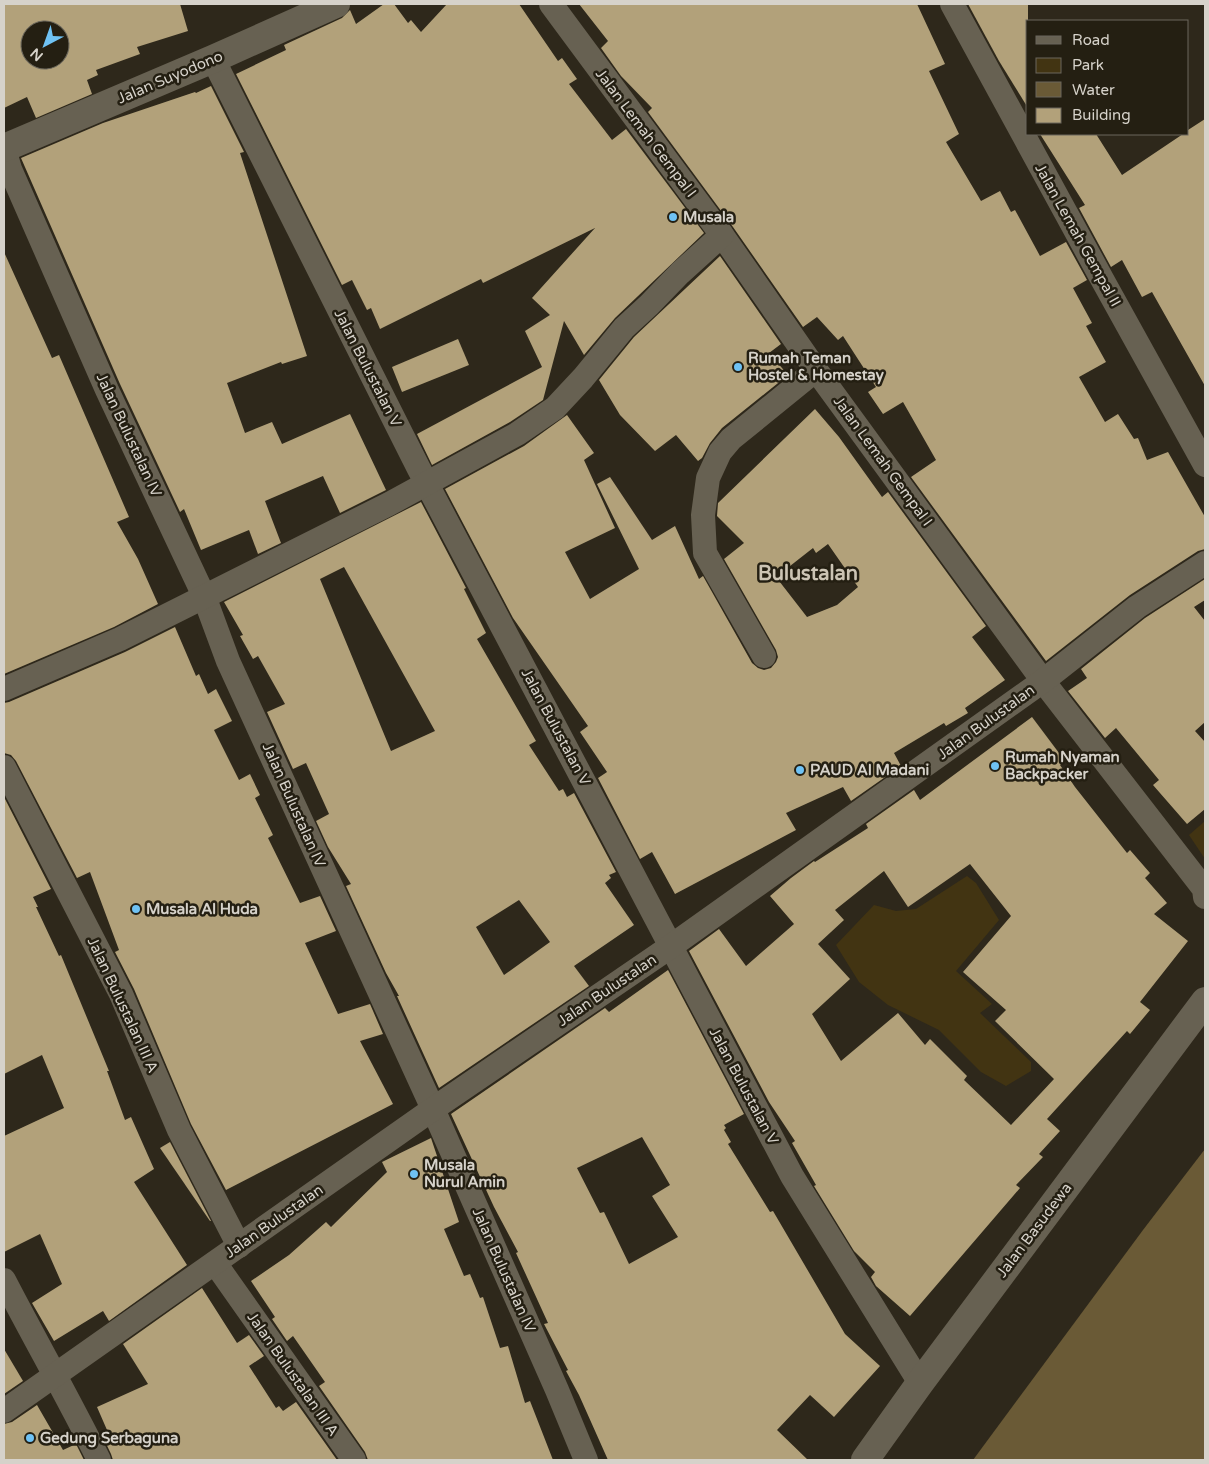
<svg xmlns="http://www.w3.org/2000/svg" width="1209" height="1464" font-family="'Varela Round',sans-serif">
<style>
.green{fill:#423412}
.water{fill:#6a5a36}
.building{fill:#b2a17a;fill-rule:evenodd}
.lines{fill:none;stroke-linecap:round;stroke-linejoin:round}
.street{stroke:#676152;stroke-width:24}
.secondary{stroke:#676152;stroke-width:28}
.poi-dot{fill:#6fc2f4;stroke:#241f12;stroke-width:2}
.labels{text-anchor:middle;stroke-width:5;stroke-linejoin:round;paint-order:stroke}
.street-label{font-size:15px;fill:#d6d2ca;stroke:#241f12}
.poi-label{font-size:15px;font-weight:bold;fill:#d6d2ca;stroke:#241f12;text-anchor:start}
.district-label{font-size:20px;font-weight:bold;fill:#ccc4b4;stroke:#241f12}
</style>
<rect width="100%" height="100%" fill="#2e281b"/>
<!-- green -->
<g class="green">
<polygon points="1205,821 1205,859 1189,835"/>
<polygon points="967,876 976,883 999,920 956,971 992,1004 980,1013 1031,1062 1031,1071 1006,1086 981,1072 939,1030 888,1005 859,982 836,945 874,905 896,911 916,909"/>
</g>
<!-- water -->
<polygon class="water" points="1205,1149 1205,1460 973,1460 1143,1230"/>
<!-- building -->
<g class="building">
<path d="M4,4h176l8,27 -51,16 3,7 -44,16 2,5 -11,5 5,14 -56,24 -9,-21 -23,11zM30,30h30v30h-30z"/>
<polygon points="384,4 394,4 408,23 411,20 421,32 447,4 519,4 558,61 562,58 577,79 569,84 612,140 626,129 704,233 615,318 584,355 564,321 543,400 510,422 432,465 417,434 542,367 525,331 550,315 532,298 595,228 483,283 481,279 380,329 371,308 367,310 352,280 342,285 236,74 286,50 284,45 342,18 350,10 356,24"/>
<polygon points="579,4 917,4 945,64 929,71 959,134 946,142 981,201 1000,191 1011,212 1015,210 1040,256 1066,242 1087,280 1073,288 1092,323 1086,326 1106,362 1079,377 1105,422 1118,414 1134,439 1138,438 1147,460 1168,452 1205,517 1205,549 1198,551 1130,595 1046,661 911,477 936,460 903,402 883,414 868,392 876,387 843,336 838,340 817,317 803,327 733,227 648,112 652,108 621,76 601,48 608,41"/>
<polygon points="968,4 1028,4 1028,108 999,61"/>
<polygon points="211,86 244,152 240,153 307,356 282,364 281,362 227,383 245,433 272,422 282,444 350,414 386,490 340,513 323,476 265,501 281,543 258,554 249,530 201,550 184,509 180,512 120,384 21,158 103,123 195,92 196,93"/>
<polygon points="1205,119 1205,386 1152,292 1142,297 1122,260 1111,267 1079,208 1085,205 1040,134 1096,134 1122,175 1183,134 1188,134 1188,130"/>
<polygon points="4,252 52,358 59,355 129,517 117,522 138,559 158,604 114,627 4,674"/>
<polygon points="720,256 781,344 769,353 788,375 722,428 710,443 702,458 698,461 676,435 655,451 620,415 599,380 634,337"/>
<polygon points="458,339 469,365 402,392 392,367"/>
<path d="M815,409l24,28 43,60 6,-5 98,134 -14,11 33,43 -40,28 3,5 -22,13 -2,-3 -50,30 7,13 -50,35 -8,-14 -57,26 10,17 -121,64 -23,-42 -12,7 -42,-81 9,-6 -27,-40 8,-6 -75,-108 -68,-129 79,-43 43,-31 27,38 -10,7 31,68 -50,24 25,47 49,-30 -42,-85 13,-7 42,63 23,-14 24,53 4,-3 49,87 6,5 6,2 7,-2 5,-6 2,-5 -2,-7 -52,-91 20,-16 -27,-27 1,-13zM828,544l30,43 -21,18 -30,12 -31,-40 37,-29 3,5z"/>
<path d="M421,502l45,86 -2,1 22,44 -9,6 59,102 -7,4 30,46 4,-2 4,8 7,-4 42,79 -7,3 2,3 -6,5 29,42 -60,41 15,20 -150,102 -42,-92h2l-13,-23 -40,-87 5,-2 -23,-37 -12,-26 13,-7 -23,-51 -13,6 -26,-57 18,-8 -27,-48 -5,3 -13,-23 3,-1 -19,-33zM344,567l91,164 -44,20 -71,-172zM519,900l31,42 -46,33 -28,-48z"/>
<polygon points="1205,579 1205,600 1194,607 1205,621 1205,722 1195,731 1205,742 1205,809 1187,824 1153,785 1159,780 1116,728 1105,738 1068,691 1087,678 1081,669 1145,618"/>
<polygon points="175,627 196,676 199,674 208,694 216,689 232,721 214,730 239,780 250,774 260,795 255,798 273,835 268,838 300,903 320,896 336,931 305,943 338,1014 370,1004 383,1034 360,1041 393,1104 226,1190 191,1124 134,989 115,952 119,950 90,872 77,878 16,761 11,755 4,753 4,703 9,702 125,652"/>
<path d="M1032,717l33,44 -5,4 15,22 52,66 3,-3 20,23 -5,5 22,25 -13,11 34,27 -48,61 10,8 -20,24 -3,-3 -80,88 13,12 -21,23 4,3 -27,28 4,3 -110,128 -34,-30 -5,-9 4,-5 -21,-21 -40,-65 2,-1 -24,-42 3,-2 -26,-39 -80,-151 30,-22 27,37 48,-42 -24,-28 21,-18 23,-17 1,1 53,-34 -2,-4 48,-34 6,10zM970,864l41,52 -48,56 43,38 -11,11 59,58 -43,46 -47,-45 3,-4 -37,-37 -5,6 -27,-32 -57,48 -29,-47 38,-35 -32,-35 26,-24 -9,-10 49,-39 24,36z"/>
<polygon points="4,797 51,889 33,897 38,907 36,907 59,956 61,955 109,1071 107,1071 125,1120 131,1117 154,1169 134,1182 187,1265 109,1321 103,1311 54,1341 32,1303 62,1284 40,1234 4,1252 4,1136 64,1108 42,1055 4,1074"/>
<path d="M668,970l76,144 -20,11 2,3 -2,2 7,12 -3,2 42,68 3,-1 72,123 35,32 -46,51 -24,-22 -33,35 31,30h-200l-29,-65 -13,-24 2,-1 -24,-46 4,-1 -32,-70 2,-1 -24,-45 -43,-93 154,-106 4,4zM642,1137l28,48 -18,11 26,41 -49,27 -25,-52 -4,1 -23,-45z"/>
<polygon points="431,1138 459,1222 444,1229 464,1276 470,1274 480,1298 483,1297 500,1348 508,1346 525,1403 530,1401 553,1460 368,1460 365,1452 319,1386 325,1382 293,1336 287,1341 272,1319 275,1317 251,1281 289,1255 326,1222 331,1227 387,1172 382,1162"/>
<polygon points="170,1142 211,1221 210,1221 160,1148"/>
<polygon points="202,1288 237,1343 249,1335 264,1356 249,1366 276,1408 279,1406 283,1411 296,1402 337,1460 113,1460 111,1454 101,1433 107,1430 97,1407 148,1384 123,1344"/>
<polygon points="4,1349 23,1381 4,1394"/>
<polygon points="37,1405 63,1450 76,1444 84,1460 4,1460 4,1424 12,1422"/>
</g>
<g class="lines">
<!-- street -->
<g class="street">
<polyline points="551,4 722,235 816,370 1043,681 1204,889 1205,897"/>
<polyline points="952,4 1102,279 1205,465"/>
<polyline points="213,59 419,469 792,1176 920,1383"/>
<polyline points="4,149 10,169 107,390 204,596 228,661 433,1109 557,1390 586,1460"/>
<polyline points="764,656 705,553 703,515 708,478 720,452 731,439 816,370"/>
<polyline points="4,689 120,639 389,504 517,434 555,408 583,378 624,328 649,305 680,273 722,235"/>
<polyline points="4,767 121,994 179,1130 239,1246"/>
<polyline points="215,1263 354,1460"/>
<path d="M4,1280c31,60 65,119 95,180"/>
<polyline points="4,1411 433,1109 670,947 1043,681 1137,607 1205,563"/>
</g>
<!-- secondary -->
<g class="secondary">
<polyline points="4,148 213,59 336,4"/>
<polyline points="865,1460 920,1383 1205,1001"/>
</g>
</g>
<!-- markers -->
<g class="poi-dot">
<circle cx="673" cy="217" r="5"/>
<circle cx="738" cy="367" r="5"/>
<circle cx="995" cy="766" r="5"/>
<circle cx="800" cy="770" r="5"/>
<circle cx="136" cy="909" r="5"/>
<circle cx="414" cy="1174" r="5"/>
<circle cx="30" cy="1438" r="5"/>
</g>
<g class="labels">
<!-- street labels -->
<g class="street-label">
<text transform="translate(170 77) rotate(-23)" y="5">Jalan Suyodono</text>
<text transform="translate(646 133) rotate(53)" y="5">Jalan Lemah Gempal I</text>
<text transform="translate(1078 235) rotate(61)" y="5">Jalan Lemah Gempal II</text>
<text transform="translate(368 368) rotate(63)" y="5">Jalan Bulustalan V</text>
<text transform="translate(129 435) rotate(65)" y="5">Jalan Bulustalan IV</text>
<text transform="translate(883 461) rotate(54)" y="5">Jalan Lemah Gempal I</text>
<text transform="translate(986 722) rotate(-36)" y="5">Jalan Bulustalan</text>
<text transform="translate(556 727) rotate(62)" y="5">Jalan Bulustalan V</text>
<text transform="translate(294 805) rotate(66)" y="5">Jalan Bulustalan IV</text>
<text transform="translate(607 990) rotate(-34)" y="5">Jalan Bulustalan</text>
<text transform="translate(123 1005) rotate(65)" y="5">Jalan Bulustalan III A</text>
<text transform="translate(744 1086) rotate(62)" y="5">Jalan Bulustalan V</text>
<text transform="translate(274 1221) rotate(-35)" y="5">Jalan Bulustalan</text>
<text transform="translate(1034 1230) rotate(-53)" y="5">Jalan Basudewa</text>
<text transform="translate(504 1270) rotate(66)" y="5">Jalan Bulustalan IV</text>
<text transform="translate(293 1374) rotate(55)" y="5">Jalan Bulustalan III A</text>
</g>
<!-- poi labels -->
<g class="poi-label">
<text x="683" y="222">Musala</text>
<text x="748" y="363">Rumah Teman<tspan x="748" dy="17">Hostel &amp; Homestay</tspan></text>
<text x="1005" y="762">Rumah Nyaman<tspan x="1005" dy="17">Backpacker</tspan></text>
<text x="810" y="775">PAUD Al Madani</text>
<text x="146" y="914">Musala Al Huda</text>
<text x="424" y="1170">Musala<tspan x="424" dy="17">Nurul Amin</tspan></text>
<text x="40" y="1443">Gedung Serbaguna</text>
</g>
<!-- district labels -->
<g class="district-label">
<text x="808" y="580">Bulustalan</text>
</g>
</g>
<!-- border -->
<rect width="1209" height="1464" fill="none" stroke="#d6d2ca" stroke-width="10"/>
<!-- legend -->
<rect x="1026" y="20" width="162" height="115" fill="#241f12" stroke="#6b675c"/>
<rect x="1036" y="36" width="25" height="8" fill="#676152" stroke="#6b675c"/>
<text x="1072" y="45" font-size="15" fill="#d6d2ca">Road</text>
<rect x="1036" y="58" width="25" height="15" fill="#423412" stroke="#6b675c"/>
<text x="1072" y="70" font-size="15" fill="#d6d2ca">Park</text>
<rect x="1036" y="82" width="25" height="15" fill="#6a5a36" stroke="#6b675c"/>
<text x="1072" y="95" font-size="15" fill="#d6d2ca">Water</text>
<rect x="1036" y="108" width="25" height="15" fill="#b2a17a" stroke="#6b675c"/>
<text x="1072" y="120" font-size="15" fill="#d6d2ca">Building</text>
<!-- north arrow -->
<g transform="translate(45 45) rotate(221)"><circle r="24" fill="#241f12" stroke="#6b675c"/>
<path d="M0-4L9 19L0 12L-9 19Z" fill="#6fc2f4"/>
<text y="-8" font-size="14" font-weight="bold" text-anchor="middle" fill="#d6d2ca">N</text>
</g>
</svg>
